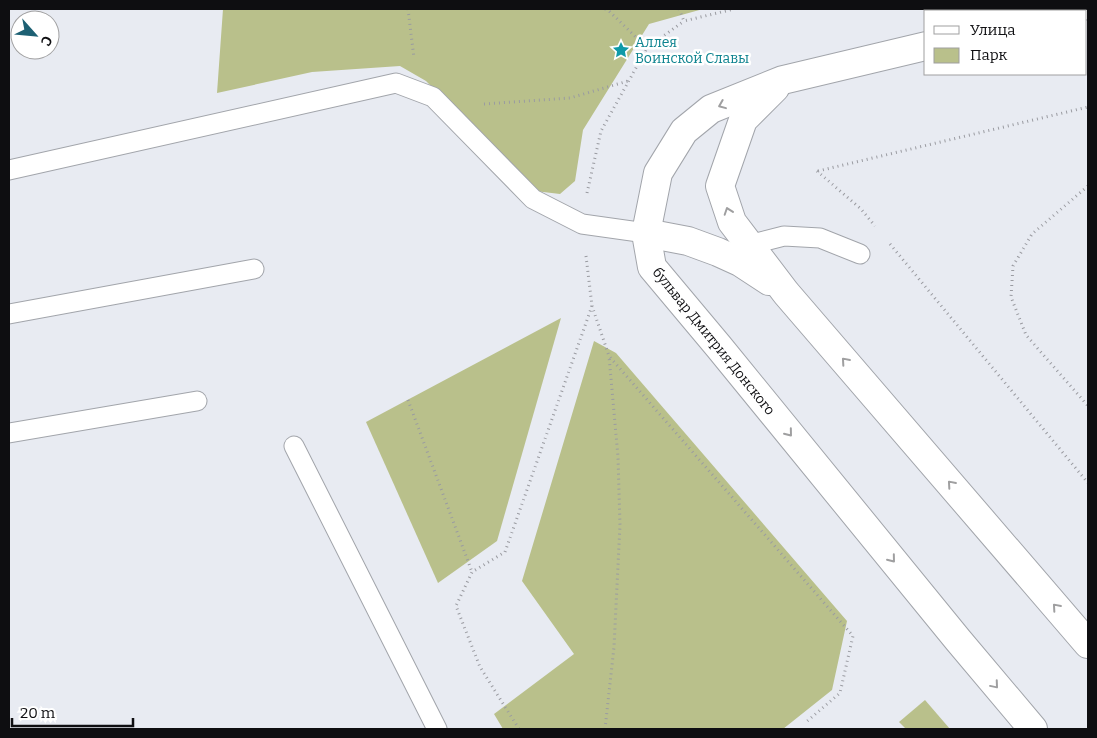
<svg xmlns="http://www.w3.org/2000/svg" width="1097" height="738" font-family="Bitter,serif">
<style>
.green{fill:#b9c08b}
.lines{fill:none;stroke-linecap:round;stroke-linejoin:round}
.lane-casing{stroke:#a2a5ab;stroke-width:21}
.secondary-casing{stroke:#a2a5ab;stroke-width:30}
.path{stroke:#9a9ba1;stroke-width:3;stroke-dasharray:1 4;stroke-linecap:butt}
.lane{stroke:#fff;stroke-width:19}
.secondary{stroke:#fff;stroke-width:28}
.oneway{stroke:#9f9fa0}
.labels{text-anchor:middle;stroke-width:5;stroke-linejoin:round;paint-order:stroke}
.culture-label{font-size:14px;fill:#0d838f;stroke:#fff;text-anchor:start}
.street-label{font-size:14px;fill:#0e0e11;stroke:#fff}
</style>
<rect width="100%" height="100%" fill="#e8ebf2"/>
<!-- green -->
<g class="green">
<polygon points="223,9 703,9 649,24 583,130 575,181 560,194 535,191 426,81 400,66 312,72 217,93"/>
<polygon points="561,318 497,541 438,583 366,422"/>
<polygon points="594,341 616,353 847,621 832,690 783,729 503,729 494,714 574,654 522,581"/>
<polygon points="925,700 950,729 906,729 899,722"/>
</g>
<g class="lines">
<!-- lane casing -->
<g class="lane-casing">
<g id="lane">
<polyline points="9,170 396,83 433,97 533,199 582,224 646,233"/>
<polyline points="749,245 784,236 820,238 860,254"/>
<polyline points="9,314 254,269"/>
<polyline points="9,433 197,401"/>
<polyline points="294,446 437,729"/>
</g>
</g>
<!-- secondary casing -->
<g class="secondary-casing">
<g id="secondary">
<polyline points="1067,11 1077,9"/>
<polyline points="926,46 783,80 711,109 684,131 658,173 646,233 652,267 719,347 958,640 1033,729"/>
<polyline points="775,88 743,120 720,186 732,222 786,293 1088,644"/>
<polyline points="646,233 688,241 718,252 740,262 769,281"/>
</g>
</g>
<!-- path -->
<g class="path">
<polyline points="408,9 414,58"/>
<polyline points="605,9 609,11 647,48"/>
<polyline points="679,9 684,21 734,9"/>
<polyline points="484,104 570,98 628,81"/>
<polyline points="817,171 861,209 875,226"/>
<polyline points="818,171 1088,107"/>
<polyline points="1088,186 1032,234 1013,266 1011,297 1026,335 1088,406"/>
<polyline points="587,193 601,131 647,48 684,21"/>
<polyline points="890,244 1088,483"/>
<polyline points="586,256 592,306 609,356 853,636 840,693 805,723"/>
<polyline points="408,400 472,572"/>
<polyline points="519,729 480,667 456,606 472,572 505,552 592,306"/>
<polyline points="605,729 614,647 620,525 618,457 609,356"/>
</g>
<!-- lane -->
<use href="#lane" class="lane"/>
<!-- secondary -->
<use href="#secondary" class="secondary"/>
</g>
<!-- one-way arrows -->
<defs><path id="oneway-chevron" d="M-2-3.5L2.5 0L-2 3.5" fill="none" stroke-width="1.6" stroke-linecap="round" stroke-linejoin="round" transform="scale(1.25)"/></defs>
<g class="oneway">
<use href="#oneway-chevron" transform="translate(722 105) rotate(158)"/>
<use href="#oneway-chevron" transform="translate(728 211) rotate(-109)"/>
<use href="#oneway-chevron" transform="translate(845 361) rotate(-131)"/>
<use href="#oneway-chevron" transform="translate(789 433) rotate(51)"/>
<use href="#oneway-chevron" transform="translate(951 484) rotate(-131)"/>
<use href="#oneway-chevron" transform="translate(892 559) rotate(51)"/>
<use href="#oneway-chevron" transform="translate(1056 607) rotate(-131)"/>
<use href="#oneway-chevron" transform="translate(995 685) rotate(50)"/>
</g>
<!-- icons -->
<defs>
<g id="sight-bare" transform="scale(1.35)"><path d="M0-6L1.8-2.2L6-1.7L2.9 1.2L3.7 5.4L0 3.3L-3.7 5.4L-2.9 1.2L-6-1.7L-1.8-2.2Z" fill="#0f9aa8" stroke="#fff" stroke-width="2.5" paint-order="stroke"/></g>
</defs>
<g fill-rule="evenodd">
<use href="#sight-bare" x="621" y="50"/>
</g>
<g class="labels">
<!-- culture labels -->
<g class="culture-label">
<text x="635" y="47">Аллея<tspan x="635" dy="16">Воинской Славы</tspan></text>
</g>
<!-- street labels -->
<g class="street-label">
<text transform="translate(714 341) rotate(51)" y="5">бульвар Дмитрия Донского</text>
</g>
</g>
<!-- border -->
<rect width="1097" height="738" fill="none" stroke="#0e0e11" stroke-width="20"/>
<!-- legend -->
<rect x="924" y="10" width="162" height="65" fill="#ffffff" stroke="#9f9fa0"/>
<rect x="934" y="26" width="25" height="8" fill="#ffffff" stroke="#9f9fa0"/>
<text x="970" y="35" font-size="15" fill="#0e0e11">Улица</text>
<rect x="934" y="48" width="25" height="15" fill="#b9c08b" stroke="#9f9fa0"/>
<text x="970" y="60" font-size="15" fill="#0e0e11">Парк</text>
<!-- north arrow -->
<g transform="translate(35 35) rotate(117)"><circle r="24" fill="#ffffff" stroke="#9f9fa0"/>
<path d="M0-4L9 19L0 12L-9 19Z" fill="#1d6073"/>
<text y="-8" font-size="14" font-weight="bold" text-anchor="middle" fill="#0e0e11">С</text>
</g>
<!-- scale -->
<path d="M12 718v8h121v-8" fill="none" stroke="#0e0e11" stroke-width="2.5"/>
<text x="20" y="718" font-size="15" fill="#0e0e11" stroke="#ffffff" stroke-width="4" paint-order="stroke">20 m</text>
</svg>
